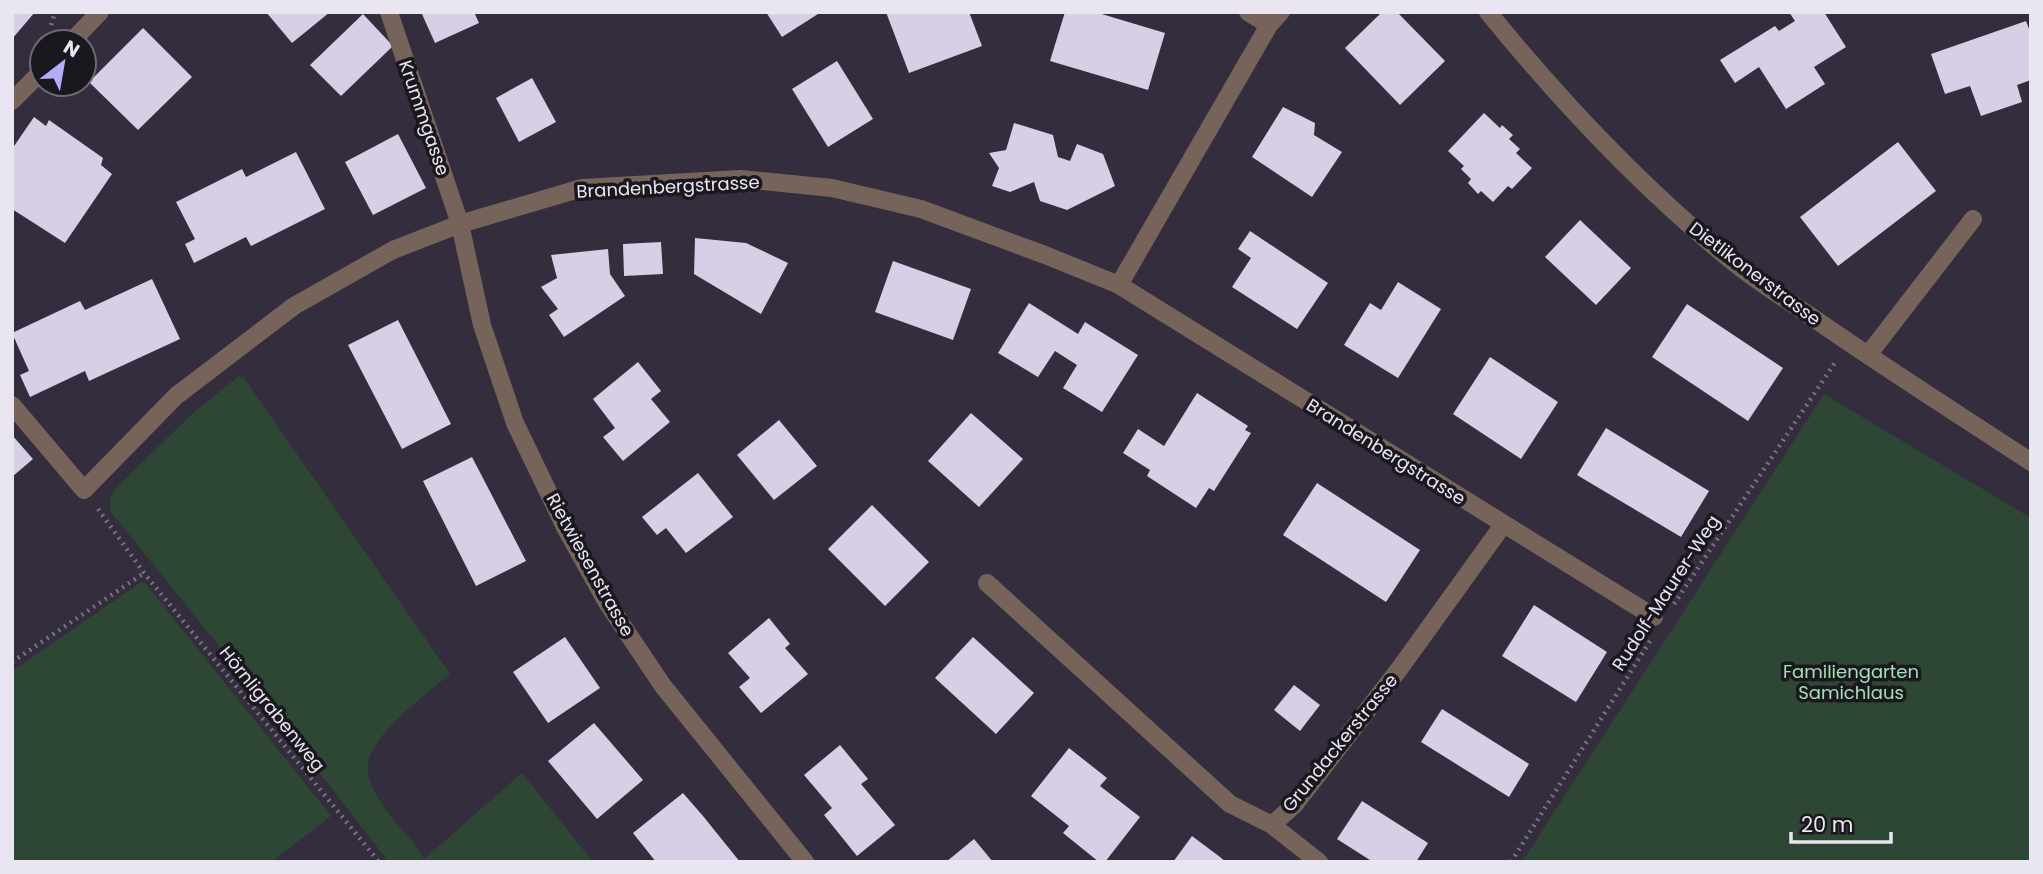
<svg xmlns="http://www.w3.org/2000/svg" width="2043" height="874" font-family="Poppins,sans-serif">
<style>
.green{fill:#2e4634}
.building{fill:#d7cfe5}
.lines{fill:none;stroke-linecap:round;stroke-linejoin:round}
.path{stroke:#787382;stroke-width:4.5;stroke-dasharray:2 5;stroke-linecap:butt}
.lane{stroke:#76645a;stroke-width:18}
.street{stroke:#76645a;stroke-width:18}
.labels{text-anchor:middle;stroke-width:7;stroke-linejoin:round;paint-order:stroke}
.street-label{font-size:18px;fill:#e9e6f1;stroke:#1a171f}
.park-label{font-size:18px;fill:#a1e1b2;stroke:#1a171f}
</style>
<rect width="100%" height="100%" fill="#342d3e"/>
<!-- green -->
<g class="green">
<path d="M239,376l5,2 206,296c-23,20 -84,63 -82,95 0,14 12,33 20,44 11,16 28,28 36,46l98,-86 71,89h-204l-117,-150 -161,-200 -1,-15 7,-10 77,-75z"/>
<polygon points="1824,394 2031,518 2031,862 1522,862"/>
<polygon points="140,583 145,583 331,816 271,862 12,862 12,671"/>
</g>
<!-- building -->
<g class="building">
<polygon points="12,12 35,12 12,39"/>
<polygon points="266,12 330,12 292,43"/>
<polygon points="421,12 474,12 479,23 435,43"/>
<polygon points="766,12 817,12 818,14 782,37"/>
<polygon points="886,12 969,12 982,46 909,73"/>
<polygon points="1065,12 1095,12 1165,33 1148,90 1050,61"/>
<polygon points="1382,12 1397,12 1445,61 1400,105 1345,48"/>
<polygon points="1789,12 1824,12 1846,47 1814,67 1825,84 1786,109 1759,67 1735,83 1720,60 1775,26 1779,31 1795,21"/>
<polygon points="363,14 393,46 341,96 310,65"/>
<polygon points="2026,21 2031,34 2031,80 2017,85 2022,102 1981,116 1970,86 1945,94 1931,54"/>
<polygon points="143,28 192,77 138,130 89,82"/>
<polygon points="837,61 873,119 828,147 792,89"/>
<polygon points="532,78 556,122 519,142 496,98"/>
<polygon points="1283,107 1315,123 1314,135 1342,152 1312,197 1252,157"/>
<polygon points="1484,113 1500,128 1502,125 1513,135 1509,139 1520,149 1516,153 1532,168 1512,189 1508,186 1493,202 1481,191 1478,194 1468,183 1471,179 1461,169 1464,166 1448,151"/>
<polygon points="34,117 46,126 49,120 103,158 101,165 112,174 65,243 12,209 12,149"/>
<polygon points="1014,123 1053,135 1058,157 1070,161 1077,144 1103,154 1115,186 1067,210 1040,201 1034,182 1010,192 992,186 999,168 989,153 1006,150"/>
<polygon points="398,134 426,188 373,215 345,162"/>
<polygon points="1898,142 1936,191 1838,266 1800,217"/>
<polygon points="296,152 325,209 251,246 246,237 194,263 185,244 195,239 176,202 242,169 246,177"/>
<polygon points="1580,220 1631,268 1596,305 1545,257"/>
<polygon points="1250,231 1328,283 1297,329 1232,287 1251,258 1238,249"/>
<polygon points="695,238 746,243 788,263 761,314 694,274"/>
<polygon points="661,242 663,274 624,276 623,244"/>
<polygon points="608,249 610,274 625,296 564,337 549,315 558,309 541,287 557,278 551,255"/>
<polygon points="893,261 971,289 953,340 875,312"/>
<polygon points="152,279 180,339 89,381 85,371 30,397 20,375 29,371 12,333 80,301 85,310"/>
<polygon points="1398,282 1441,309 1398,378 1344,345 1370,303 1381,310"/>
<polygon points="1029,303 1078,334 1085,322 1138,355 1102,412 1063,388 1077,365 1055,351 1038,377 998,353"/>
<polygon points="1687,304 1783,368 1748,421 1652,357"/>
<polygon points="398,320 451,424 402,449 348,345"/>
<polygon points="1490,357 1558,402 1521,459 1453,414"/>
<polygon points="638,362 661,391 651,399 670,422 623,461 603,437 615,428 593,399"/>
<polygon points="1197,393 1248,426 1245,430 1251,433 1214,491 1209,488 1196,508 1147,476 1150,470 1123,453 1138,429 1164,446"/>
<polygon points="971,413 1023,459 979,507 928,461"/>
<polygon points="779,420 817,466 774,500 737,455"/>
<polygon points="1606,428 1709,491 1681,537 1577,475"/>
<polygon points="12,435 33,459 12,477"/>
<polygon points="472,457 526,561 476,586 423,481"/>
<polygon points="698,473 733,517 686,553 666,528 657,535 642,517"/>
<polygon points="1317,483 1420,550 1386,602 1283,535"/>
<polygon points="872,505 929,562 885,606 828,549"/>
<polygon points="1534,605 1607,652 1576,702 1502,656"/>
<polygon points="769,618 790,644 785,648 808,674 761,713 739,687 750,678 728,653"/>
<polygon points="565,637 600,688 548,723 513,672"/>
<polygon points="973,637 1034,693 996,734 935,678"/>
<polygon points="1294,685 1320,705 1300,731 1274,710"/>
<polygon points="1442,709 1529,764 1509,797 1421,742"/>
<polygon points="594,723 643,780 597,819 548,761"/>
<polygon points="840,745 868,779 861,784 895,825 857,856 824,815 832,808 804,775"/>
<polygon points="1069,748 1107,778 1100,786 1140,817 1105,862 1099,862 1063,833 1069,826 1031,796"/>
<polygon points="683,793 703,816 740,862 656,862 633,833"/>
<polygon points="1362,801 1428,843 1416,862 1373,862 1337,839"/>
<polygon points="1192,836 1220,857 1226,862 1173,862"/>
<polygon points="974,839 993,862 946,862"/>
</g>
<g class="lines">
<!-- path -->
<g class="path">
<polyline points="51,25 55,12"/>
<polyline points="98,509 144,573 379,862"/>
<polyline points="1674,604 1836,361"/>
<polyline points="12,662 144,573"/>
<polyline points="1511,862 1650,641"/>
</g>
<!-- lane -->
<polyline class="lane" points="1868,355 1973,219"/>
<!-- street -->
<g class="street">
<polyline points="389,12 460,224 482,325 515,423 566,529 606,601 663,686 805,862"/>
<polyline points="1248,12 1269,25"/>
<path d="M1488,12c74,91 153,175 244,249 23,19 49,35 74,52 73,51 149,99 225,149"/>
<polyline points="71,42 100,12"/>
<polyline points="12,101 42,71"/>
<polyline points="1119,285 1269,25 1281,12"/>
<polyline points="12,405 84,490 176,396 294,306 393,250 460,224 582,188 741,179 832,188 921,209 1045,255 1119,285 1654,617"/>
<polyline points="987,583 1230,804 1272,825 1295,804 1400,668 1503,525"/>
<polyline points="1272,825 1319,862"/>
</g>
</g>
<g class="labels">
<!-- street labels -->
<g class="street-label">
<text transform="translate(424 118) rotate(71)" y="6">Krummgasse</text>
<text transform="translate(668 187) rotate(-3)" y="6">Brandenbergstrasse</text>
<text transform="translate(1755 274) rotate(37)" y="6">Dietlikonerstrasse</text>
<text transform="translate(1386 452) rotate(32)" y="6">Brandenbergstrasse</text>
<text transform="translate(590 565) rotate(61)" y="6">Rietwiesenstrasse</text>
<text transform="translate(1666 593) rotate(-57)" y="6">Rudolf-Maurer-Weg</text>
<text transform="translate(272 709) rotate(51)" y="6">Hörnligrabenweg</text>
<text transform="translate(1340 743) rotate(-51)" y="6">Grundackerstrasse</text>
</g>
<!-- park labels -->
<g class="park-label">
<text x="1851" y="678">Familiengarten<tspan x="1851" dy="21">Samichlaus</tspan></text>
</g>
</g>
<!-- border -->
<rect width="2043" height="874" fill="none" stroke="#e9e6f1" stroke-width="28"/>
<!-- north arrow -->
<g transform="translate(63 63) rotate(31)"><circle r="33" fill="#1a171f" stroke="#6d6a73" stroke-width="2"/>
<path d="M0-5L12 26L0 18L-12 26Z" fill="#b0adfa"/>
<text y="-10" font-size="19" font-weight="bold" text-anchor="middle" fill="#e9e6f1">N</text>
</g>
<!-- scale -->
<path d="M1791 832v10h100v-10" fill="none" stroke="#e9e6f1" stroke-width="3.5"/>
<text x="1801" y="832" font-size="21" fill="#e9e6f1" stroke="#1a171f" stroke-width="5" paint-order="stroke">20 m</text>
</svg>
